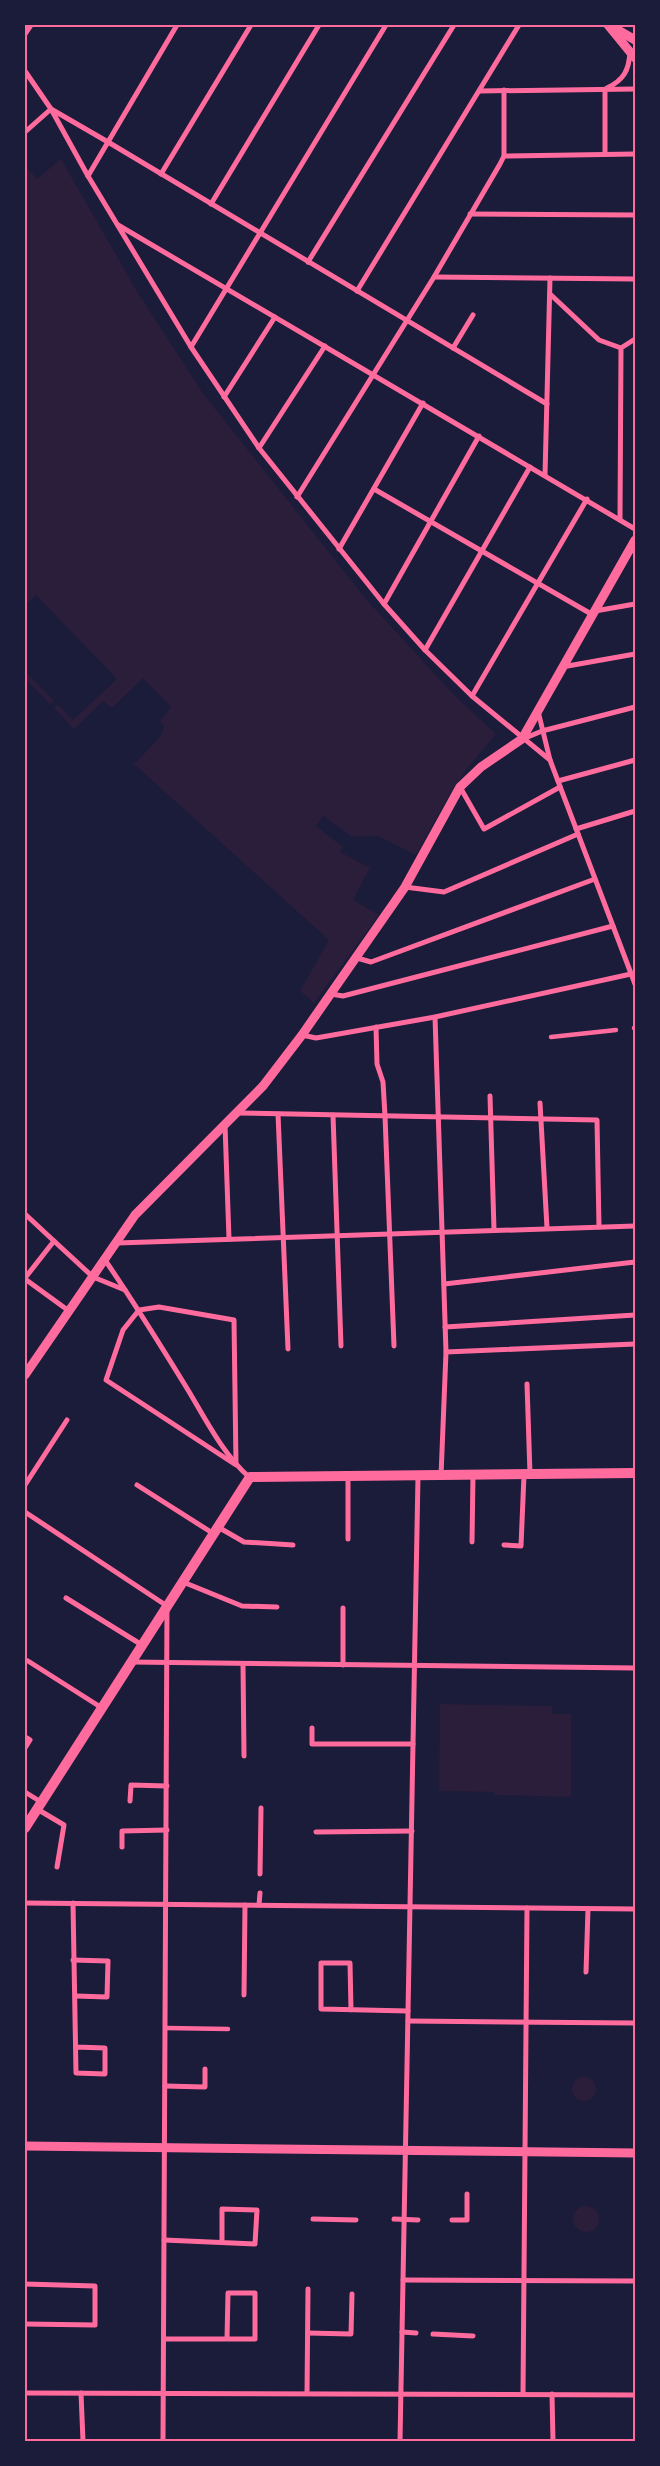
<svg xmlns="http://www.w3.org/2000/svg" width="660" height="2466" font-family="'Playfair Display',serif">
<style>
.green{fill:#2a1e3b}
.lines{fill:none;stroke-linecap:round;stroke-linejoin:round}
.pedestrian{stroke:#ff6b9d;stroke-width:4.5}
.minor{stroke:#ff6b9d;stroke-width:5}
.tertiary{stroke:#ff6b9d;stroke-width:9}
.secondary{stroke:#ff6b9d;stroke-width:10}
.neatline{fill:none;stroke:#ff6b9d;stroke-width:2}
</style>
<rect width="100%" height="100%" fill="#1b1b3a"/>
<!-- green -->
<g class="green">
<polygon points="61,159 135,288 202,392 366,599 454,695 496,734 466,770 445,802 416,855 378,836 351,836 323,816 316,826 343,847 340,852 370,868 353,900 379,915 314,1003 300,991 329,940 134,764 160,737 164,727 160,721 171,707 143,678 112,708 103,701 74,729 54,708 58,705 73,720 117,679 36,595 25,605 25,165 37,179"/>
<polygon points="25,671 54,701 50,704 25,678"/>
<polygon points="440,1704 552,1706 552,1714 571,1714 571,1797 494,1795 494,1792 439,1791"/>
<circle cx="584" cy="2089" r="12"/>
<circle cx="586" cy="2219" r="13"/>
</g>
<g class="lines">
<!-- pedestrian -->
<g class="pedestrian">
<polyline points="634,1028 635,1028"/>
<polyline points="551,1037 616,1030"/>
<polyline points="166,2028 228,2029"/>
</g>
<!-- minor -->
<g class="minor">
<polyline points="177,25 108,142 547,404"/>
<polyline points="25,34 31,25"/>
<polyline points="25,71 51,109 88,176 191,347 259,448 384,604 425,650 472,696 550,760 635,984"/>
<path d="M607,88c17,-8 22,-18 23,-36"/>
<polyline points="605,90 605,154"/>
<polyline points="480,91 635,89"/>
<polyline points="25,132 51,109 108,142 88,176"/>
<polyline points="504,156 635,154"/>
<polyline points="161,174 251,25"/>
<polyline points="211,204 319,25"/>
<polyline points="470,214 635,215"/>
<polyline points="118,225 635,529"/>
<polyline points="308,262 454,25"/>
<polyline points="434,277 635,279"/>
<polyline points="357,291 519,25"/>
<polyline points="550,294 599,340 621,348"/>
<polyline points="191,347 386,25"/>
<polyline points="453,348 473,315"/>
<polyline points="224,397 275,317"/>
<polyline points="259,448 325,346"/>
<polyline points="545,475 550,278"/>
<polyline points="374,489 593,615"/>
<polyline points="297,497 434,277 500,164 504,156 504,90"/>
<polyline points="620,520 621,348 635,339"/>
<polyline points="339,549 423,403"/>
<polyline points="384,604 479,436"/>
<polyline points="595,611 635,604"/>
<polyline points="425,650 530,467"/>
<polyline points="562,667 635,654"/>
<polyline points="472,696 587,499"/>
<polyline points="538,711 550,760"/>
<polyline points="523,739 542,731 635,707"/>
<polyline points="558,781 635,760"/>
<polyline points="460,787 484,829 560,787"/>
<polyline points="576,829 635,811"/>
<polyline points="405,887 444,892 578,834"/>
<polyline points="357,958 371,962 595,879"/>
<polyline points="331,994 343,996 613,926"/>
<polyline points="435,1017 446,1352 441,1476"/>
<polyline points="376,1027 377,1064 383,1082 385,1116 394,1346"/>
<polyline points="302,1035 316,1038 435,1017 631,974"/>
<polyline points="490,1096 494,1230"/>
<polyline points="540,1103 547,1228"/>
<polyline points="237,1113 597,1120 599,1227"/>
<polyline points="278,1114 288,1349"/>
<polyline points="333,1115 341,1346"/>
<polyline points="225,1125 229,1239"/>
<polyline points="25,1214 54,1241 25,1278"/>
<polyline points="54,1241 93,1277 125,1290"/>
<polyline points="117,1243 635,1226"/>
<path d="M105,1260c29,42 56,86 83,130 18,30 35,64 61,87"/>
<polyline points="25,1279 69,1311"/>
<polyline points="444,1284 635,1262"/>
<polygon points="159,1307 234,1320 236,1465 106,1380 123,1330 139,1310"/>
<polyline points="445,1327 635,1315"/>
<polyline points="446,1352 635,1344"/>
<polyline points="527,1384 530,1474"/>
<polyline points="25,1485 67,1420"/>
<polyline points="137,1485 214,1534"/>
<polyline points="25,1512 167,1606 163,2441"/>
<polyline points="218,1527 244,1542 293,1545"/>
<polyline points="348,1539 348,1476"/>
<polyline points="472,1542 473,1475"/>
<polyline points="504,1545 521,1546 524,1475"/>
<polyline points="183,1582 242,1606 277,1607"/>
<polyline points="66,1598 142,1645"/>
<polyline points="343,1608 343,1665"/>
<polyline points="28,1661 102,1708"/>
<polyline points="131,1662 635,1668"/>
<polyline points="243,1664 244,1756"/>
<polyline points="312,1728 312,1744 413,1744"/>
<polyline points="25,1737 30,1740 25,1748"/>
<polyline points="25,1792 41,1802"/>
<polyline points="130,1801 131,1785 167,1786"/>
<polyline points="37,1809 64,1825 57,1867"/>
<polyline points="316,1832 412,1831"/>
<polyline points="122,1847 122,1831 167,1830"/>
<polyline points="260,1874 261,1808"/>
<polyline points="25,1903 635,1909"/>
<polyline points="73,1903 76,2073 105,2074 105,2048 76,2047"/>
<polyline points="259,1905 260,1893"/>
<polyline points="73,1960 108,1961 107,1997 76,1996"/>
<polyline points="586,1972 588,1909"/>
<polyline points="244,1995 245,1905"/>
<polyline points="351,2010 350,1963 321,1963 321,2009 408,2011"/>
<polyline points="408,2021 635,2023"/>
<polyline points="165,2086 205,2087 205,2069"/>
<polyline points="313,2219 356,2220"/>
<polyline points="394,2219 418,2220"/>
<polyline points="452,2220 467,2220 467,2194"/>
<polyline points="164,2240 255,2244 257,2210 222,2209 222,2242"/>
<polyline points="403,2280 635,2281"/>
<polyline points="25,2284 95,2286 95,2325 25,2324"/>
<polyline points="402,2332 416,2333"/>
<polyline points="308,2333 351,2334 352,2294"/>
<polyline points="433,2334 473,2336"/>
<polyline points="164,2339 255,2339 255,2293 228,2293 227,2339"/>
<polyline points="25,2393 635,2395"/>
<polyline points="81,2393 83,2441"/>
<polyline points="307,2393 308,2289"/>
<polyline points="523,2394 527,1908"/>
<polyline points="552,2394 553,2441"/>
<polyline points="400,2441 418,1476"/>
</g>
<!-- tertiary -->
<g class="tertiary">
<polyline points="608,25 635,58"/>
<polyline points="611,26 635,40"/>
<polyline points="25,1375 135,1215 263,1086 302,1035 405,887 460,787 481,767 522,739 635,540"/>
<polyline points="25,2146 635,2153"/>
</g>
<!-- secondary -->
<polyline class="secondary" points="25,1828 250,1477 635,1473"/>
</g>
<!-- border -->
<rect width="660" height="2466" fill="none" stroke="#1b1b3a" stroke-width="52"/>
<rect x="26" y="26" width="608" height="2414" class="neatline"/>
</svg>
